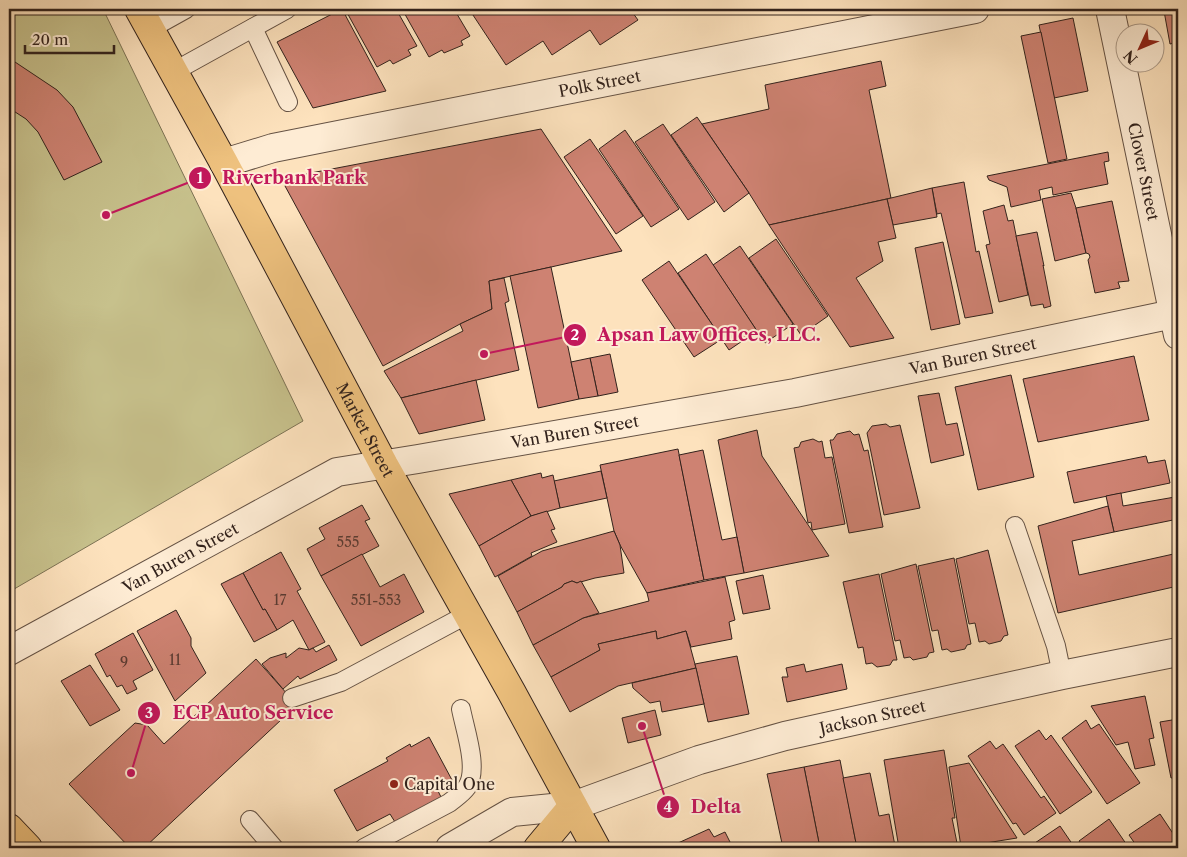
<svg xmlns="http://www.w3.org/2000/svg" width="1187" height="857" font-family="'Libre Caslon Text',serif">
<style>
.green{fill:#c7c18c;stroke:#7c7254}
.building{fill:#ce8272;stroke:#32221c}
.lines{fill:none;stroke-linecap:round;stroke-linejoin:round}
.service-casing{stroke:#655244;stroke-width:20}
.minor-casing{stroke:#655244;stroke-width:30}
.tertiary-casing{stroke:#655244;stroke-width:30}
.primary-casing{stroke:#32221c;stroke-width:30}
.service{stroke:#feecd4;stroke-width:18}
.minor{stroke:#feecd4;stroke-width:28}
.tertiary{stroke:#feecd4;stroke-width:28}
.primary{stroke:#eec17e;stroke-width:28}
.poi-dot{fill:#8f2418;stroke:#feecd4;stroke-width:2}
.labels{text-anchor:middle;stroke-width:4;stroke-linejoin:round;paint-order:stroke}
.number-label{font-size:14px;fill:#593a32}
.street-label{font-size:16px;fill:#32221c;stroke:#feecd4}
.poi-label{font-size:16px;fill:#32221c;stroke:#feecd4;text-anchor:start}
.leader{fill:none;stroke:#c2185b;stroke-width:2}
.callout-dot{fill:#c2185b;stroke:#feecd4;stroke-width:2}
.mark-label{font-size:15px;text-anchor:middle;font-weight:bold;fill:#fff}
.callout-label{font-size:18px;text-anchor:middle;font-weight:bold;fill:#c2185b;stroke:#feecd4;stroke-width:4;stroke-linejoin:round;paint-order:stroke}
</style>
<rect width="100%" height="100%" fill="#fde2bd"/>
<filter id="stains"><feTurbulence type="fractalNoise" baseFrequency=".004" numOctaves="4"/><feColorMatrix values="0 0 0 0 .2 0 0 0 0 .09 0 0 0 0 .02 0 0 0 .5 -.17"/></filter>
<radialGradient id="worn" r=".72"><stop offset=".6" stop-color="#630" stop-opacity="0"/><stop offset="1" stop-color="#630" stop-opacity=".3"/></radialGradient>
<!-- green -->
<polygon class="green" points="9,9 103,9 303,421 9,592"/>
<!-- building -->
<g class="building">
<polygon points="342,9 386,91 313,108 277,42"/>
<polygon points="345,9 396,9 417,46 408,50 411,55 393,64 390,60 377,67"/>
<polygon points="402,9 454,9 470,36 461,41 463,45 444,53 442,50 429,57"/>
<polygon points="469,9 630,9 638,20 600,45 590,30 552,55 543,41 506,65"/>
<polygon points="1178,9 1178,42 1170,44 1164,11"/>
<polygon points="1073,18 1088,91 1054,98 1039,25"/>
<polygon points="1041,32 1067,159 1048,163 1021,36"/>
<polygon points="1178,55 1178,77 1175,56"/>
<polygon points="9,58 57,90 73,107 102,162 64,180 38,132 26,119 9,108"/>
<polygon points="881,61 886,86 869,90 891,198 769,225 749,193 702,124 769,109 765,85"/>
<polygon points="697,117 749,193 724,212 671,135"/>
<polygon points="663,124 715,202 688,220 635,142"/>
<polygon points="541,129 622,251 489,281 492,309 460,324 383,366 285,186 290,177"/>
<polygon points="625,130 679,209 651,227 599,149"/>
<polygon points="590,139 643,216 616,234 564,157"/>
<polygon points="1108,152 1109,161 1104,162 1108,184 1053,195 1052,187 1039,190 1041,200 1011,207 1007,187 989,180 987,176"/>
<polygon points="964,182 976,252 979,251 993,313 965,318 941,213 937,214 932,188"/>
<polygon points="932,188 937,217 893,225 887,199"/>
<polygon points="1071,193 1076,208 1086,253 1055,261 1042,199"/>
<polygon points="887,199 896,238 878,242 883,261 856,278 894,338 850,347 769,225"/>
<polygon points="1112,201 1129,281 1118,282 1120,288 1095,293 1088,260 1090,257 1089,254 1086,253 1076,208"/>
<polygon points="1004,205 1008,221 1013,220 1028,295 999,302 986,245 990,244 983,211"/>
<polygon points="1037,232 1044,266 1043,265 1051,306 1044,308 1043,304 1031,306 1016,236"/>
<polygon points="776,239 828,316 801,335 749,258"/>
<polygon points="943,242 960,324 931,330 915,248"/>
<polygon points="740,246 793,324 765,343 713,265"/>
<polygon points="706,254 757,331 729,350 678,273"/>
<polygon points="669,261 722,339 694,357 642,280"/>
<polygon points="551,267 579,399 538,408 510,276"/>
<polygon points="504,278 509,301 505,303 519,370 401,398 384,371 463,331 460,324 492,309 489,281"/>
<polygon points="610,354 618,392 598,396 590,358"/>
<polygon points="1134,356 1149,420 1038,442 1023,379"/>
<polygon points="590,358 598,396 579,399 571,362"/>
<polygon points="1011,375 1034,477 978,490 955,387"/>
<polygon points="476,380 485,420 419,434 401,398"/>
<polygon points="939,393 946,425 957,423 964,455 931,463 918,396"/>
<polygon points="886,424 890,427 900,425 920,508 884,515 867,433 872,426"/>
<polygon points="757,430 762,456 829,556 744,573 718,440"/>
<polygon points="850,431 854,435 859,434 864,451 868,450 883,527 849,533 830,440 833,440 837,434"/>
<polygon points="813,439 819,442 822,441 825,458 832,457 845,524 812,530 811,522 808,523 794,448 799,447 801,442"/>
<polygon points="678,449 704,580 647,593 620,545 614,531 600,465"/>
<polygon points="703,450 722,540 737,537 744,573 704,580 679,455"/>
<polygon points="1146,456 1148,463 1165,460 1170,483 1074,503 1067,472"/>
<polygon points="601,471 607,498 560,508 554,481"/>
<polygon points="541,473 542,478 553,475 560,508 531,516 511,480"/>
<polygon points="511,480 531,516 479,546 449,494"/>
<polygon points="1121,493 1123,506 1175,497 1178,513 1178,519 1114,532 1106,496"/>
<polygon points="362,505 370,519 365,521 379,546 321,576 307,549 325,539 319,528"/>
<polygon points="1108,506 1114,532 1072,541 1079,575 1178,553 1178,586 1058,613 1038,526"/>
<polygon points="547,511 555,529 551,530 557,542 531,553 532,556 495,577 479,546 531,516"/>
<polygon points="614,531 620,545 624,573 595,578 577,583 572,581 564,584 562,587 517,612 498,576 542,551"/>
<polygon points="988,550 1008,635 1004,636 1001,641 989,644 985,641 979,642 975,623 969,624 956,559"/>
<polygon points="281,552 301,589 297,591 325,642 309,650 293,620 277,630 265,609 263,610 243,573"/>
<polygon points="362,554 380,587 404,574 424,612 361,646 321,576"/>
<polygon points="954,558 971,644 967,645 965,649 951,652 947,649 942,650 938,630 932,631 918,566"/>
<polygon points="916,564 934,652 929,653 927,657 913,660 910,657 904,658 900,640 895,641 881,574"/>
<polygon points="243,573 263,610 265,609 277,630 254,642 221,584"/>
<polygon points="879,574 897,660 893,660 890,665 877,667 872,663 866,664 863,647 858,648 843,582"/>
<polygon points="763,575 770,609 743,614 736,581"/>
<polygon points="725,577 735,620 729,622 732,639 691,647 686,631 657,639 656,631 598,644 600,650 551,677 533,645 583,618 649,601 647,593"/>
<polygon points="572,581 577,583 581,581 599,613 583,618 533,645 517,612 562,587 564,584"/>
<polygon points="176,610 191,638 191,646 206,673 175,701 137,631"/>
<polygon points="656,631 657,639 686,631 696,668 618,686 570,712 551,677 600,650 598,644"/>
<polygon points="133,633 153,670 133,681 137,689 127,694 122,685 117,687 110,675 107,677 95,654"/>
<polygon points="329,645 337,660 300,679 298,676 283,689 262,664 270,658 286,653 286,658 299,648 309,650 313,648 316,652"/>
<polygon points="737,656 749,714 708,722 695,664"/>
<polygon points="256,659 297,705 144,848 130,848 69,784 135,723 147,725 164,744"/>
<polygon points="804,664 806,672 842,664 847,689 787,702 782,677 788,677 786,668"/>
<polygon points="90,665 120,710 90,726 61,681"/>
<polygon points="696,668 704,704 662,712 660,701 650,703 633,688 632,683"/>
<polygon points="1145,696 1154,738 1149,739 1155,765 1135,769 1128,742 1116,745 1091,706"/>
<polygon points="655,710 661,735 628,743 622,718"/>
<polygon points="1178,719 1178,777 1171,778 1160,722"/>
<polygon points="1086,720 1091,729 1099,724 1140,783 1107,804 1062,738"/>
<polygon points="1039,730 1046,740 1051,735 1092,792 1060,814 1015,746"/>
<polygon points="429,737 452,780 437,789 441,797 395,822 390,814 357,831 334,790 388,761 386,758 410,744 411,747"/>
<polygon points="990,741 996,749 1003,744 1041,798 1044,796 1056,813 1024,835 1016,823 1013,824 968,756"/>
<polygon points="944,750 955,818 952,818 958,848 899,848 884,760"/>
<polygon points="840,760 857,848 820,848 804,767"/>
<polygon points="969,763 1017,838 961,847 949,767"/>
<polygon points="804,767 820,848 783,848 767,774"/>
<polygon points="870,773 879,816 889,814 895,846 882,848 857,848 843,778"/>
<polygon points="1160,814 1178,841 1178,848 1138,848 1129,835"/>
<polygon points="1109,819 1129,848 1083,848 1079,841"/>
<polygon points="1060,826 1075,848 1029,848 1029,847"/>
<polygon points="709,829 714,837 725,832 732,846 730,848 667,848"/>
</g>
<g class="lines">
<!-- service casing -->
<g class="service-casing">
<g id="service">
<polyline points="253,28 288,102"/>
<polyline points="150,29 186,9"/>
<polyline points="173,72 287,9"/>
<polyline points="1015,526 1056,646 1062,675"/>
<polyline points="292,698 341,682 468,614"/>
<polyline points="250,820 274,848"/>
<path d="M364,848l85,-45c6,-5 13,-9 18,-16 12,-18 -2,-57 -6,-78"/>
</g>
</g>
<!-- minor casing -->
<g class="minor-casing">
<g id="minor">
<path id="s1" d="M1110,9l68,326"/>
<path id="s2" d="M224,163l49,-15 702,-139"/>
</g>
</g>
<!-- tertiary casing -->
<g class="tertiary-casing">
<g id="tertiary">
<path id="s3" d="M9,651l328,-179 81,-13 377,-66 383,-80"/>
<path id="s4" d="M450,848l62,-36 61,-6 126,-46 86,-24 277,-61 116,-23"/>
</g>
</g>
<!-- primary casing -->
<g class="primary-casing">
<g id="primary">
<path id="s5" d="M139,9l85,154 160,302 128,228 84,155"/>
<polyline points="9,828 28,848"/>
<polyline points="538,848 573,806"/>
</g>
</g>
<!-- service -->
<use href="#service" class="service"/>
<!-- minor -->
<use href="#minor" class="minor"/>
<!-- tertiary -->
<use href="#tertiary" class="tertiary"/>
<!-- primary -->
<use href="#primary" class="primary"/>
</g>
<!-- markers -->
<circle class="poi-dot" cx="394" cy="784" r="5"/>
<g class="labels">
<!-- number labels -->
<g class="number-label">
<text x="348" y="547">555</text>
<text x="280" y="605">17</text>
<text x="376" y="605">551-553</text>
<text x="175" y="665">11</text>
<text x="124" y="667">9</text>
</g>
<!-- street labels -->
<g class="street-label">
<text dy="6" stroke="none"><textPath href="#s2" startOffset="384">Polk Street</textPath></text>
<text dy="6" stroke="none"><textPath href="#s1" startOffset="166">Clover Street</textPath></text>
<text dy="6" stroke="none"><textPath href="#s3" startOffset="1020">Van Buren Street</textPath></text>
<text dy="6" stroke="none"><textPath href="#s5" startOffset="478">Market Street</textPath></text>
<text dy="6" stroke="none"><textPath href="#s3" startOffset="615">Van Buren Street</textPath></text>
<text dy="6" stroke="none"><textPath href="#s3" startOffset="195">Van Buren Street</textPath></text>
<text dy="6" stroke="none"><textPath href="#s4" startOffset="446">Jackson Street</textPath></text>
</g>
<!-- poi labels -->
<g class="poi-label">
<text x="404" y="790">Capital One</text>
</g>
</g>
<!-- callouts -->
<path class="leader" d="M106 215L200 178M484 354L575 335M131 773L149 713M642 726L668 807"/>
<g class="callout-dot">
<circle cx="106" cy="215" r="5"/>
<circle cx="484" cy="354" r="5"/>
<circle cx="131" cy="773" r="5"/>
<circle cx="642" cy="726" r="5"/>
<circle cx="200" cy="178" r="12"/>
<circle cx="575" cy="335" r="12"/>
<circle cx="149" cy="713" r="12"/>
<circle cx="668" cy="807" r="12"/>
</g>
<g class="mark-label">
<text x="200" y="183">1</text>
<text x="575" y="340">2</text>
<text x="149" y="718">3</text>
<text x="668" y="812">4</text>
</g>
<g class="callout-label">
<text x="294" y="184">Riverbank Park</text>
<text x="709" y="341">Apsan Law Offices, LLC.</text>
<text x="253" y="719">ECP Auto Service</text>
<text x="716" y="813">Delta</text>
</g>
<!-- margin -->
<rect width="1187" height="857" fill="none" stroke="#fde2bd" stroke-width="30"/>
<rect x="10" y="10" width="1167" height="837" fill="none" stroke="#32221c" stroke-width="2.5"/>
<rect x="15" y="15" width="1157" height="827" fill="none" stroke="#32221c"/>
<!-- north arrow -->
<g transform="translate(1140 48) rotate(226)"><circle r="24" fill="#feecd4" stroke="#ac9b8a"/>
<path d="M0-4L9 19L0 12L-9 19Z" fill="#8f2418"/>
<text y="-8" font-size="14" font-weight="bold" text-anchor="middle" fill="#32221c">N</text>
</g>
<!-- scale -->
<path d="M25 45v8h89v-8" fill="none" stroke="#32221c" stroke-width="2.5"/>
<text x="32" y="45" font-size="15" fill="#32221c" stroke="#feecd4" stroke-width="4" paint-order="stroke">20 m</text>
<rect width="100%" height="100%" filter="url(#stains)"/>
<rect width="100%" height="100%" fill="url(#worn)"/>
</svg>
